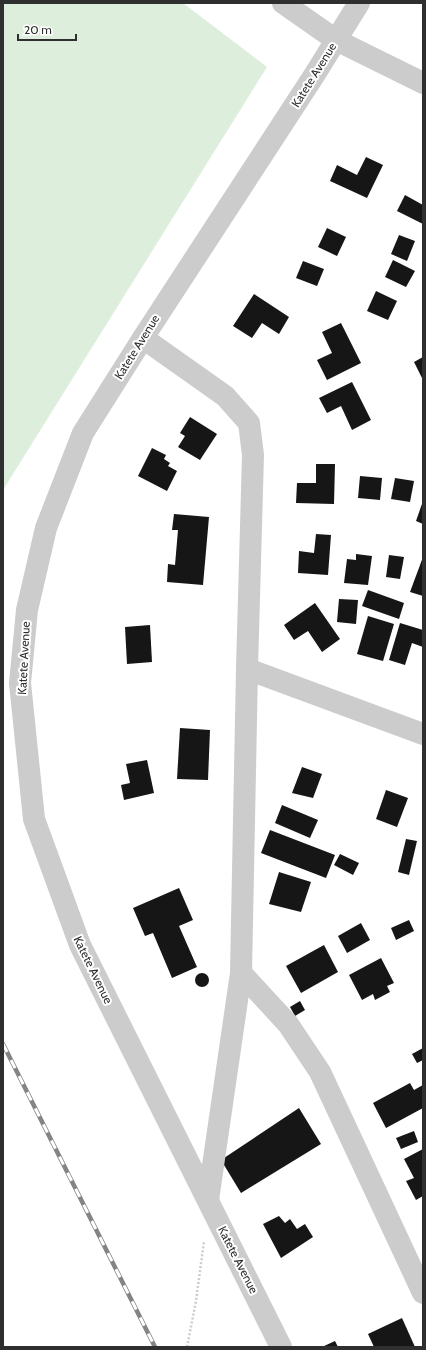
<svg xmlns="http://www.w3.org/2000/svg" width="426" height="1350" font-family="Cabin,sans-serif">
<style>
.green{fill:#deeedc}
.building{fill:#161616}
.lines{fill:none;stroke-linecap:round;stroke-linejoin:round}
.path{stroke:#ccc;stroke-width:2.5;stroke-dasharray:2 2;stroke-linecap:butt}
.minor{stroke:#ccc;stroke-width:22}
.tertiary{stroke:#ccc;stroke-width:22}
.rail-casing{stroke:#848484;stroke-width:4.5}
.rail{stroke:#fff;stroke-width:3;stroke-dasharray:9;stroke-linecap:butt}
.labels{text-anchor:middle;stroke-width:4;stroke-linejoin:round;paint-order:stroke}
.street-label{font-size:12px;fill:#2f2f2f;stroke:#fff}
</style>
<rect width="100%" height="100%" fill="#fff"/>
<!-- green -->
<polygon class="green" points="3,3 183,3 267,67 3,490"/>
<!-- building -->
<g class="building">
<polygon points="366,157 383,165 367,198 330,181 337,165 357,175"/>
<polygon points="405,195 423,205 423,224 397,211"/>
<polygon points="327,228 346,237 337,256 318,247"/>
<polygon points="399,235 415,241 407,261 391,254"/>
<polygon points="393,260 415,271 406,287 385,277"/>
<polygon points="303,261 324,269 317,286 296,278"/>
<polygon points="376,291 397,301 388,320 367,311"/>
<polygon points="254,294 289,317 279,334 262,323 252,338 233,326"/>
<polygon points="341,323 361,363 327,380 317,360 332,353 322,332"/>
<polygon points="423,357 423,380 414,362"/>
<polygon points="352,382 371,420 352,430 341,406 327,413 319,398"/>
<polygon points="190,417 217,434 200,460 178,447 185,436 180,433"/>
<polygon points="152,448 166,455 164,459 170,463 168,466 177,471 167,491 138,476"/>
<polygon points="316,464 335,464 334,504 296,503 297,483 316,483"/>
<polygon points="360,476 382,478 380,500 358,498"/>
<polygon points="395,478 414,481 410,502 391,499"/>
<polygon points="423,501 423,524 416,521"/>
<polygon points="174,514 209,517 203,585 167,582 168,564 175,565 178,530 172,530"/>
<polygon points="316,534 331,535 328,575 298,573 299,551 314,553"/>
<polygon points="356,554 372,556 368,585 344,583 347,559 356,560"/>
<polygon points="389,555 404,557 400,579 386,577"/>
<polygon points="423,557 423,596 410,592"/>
<polygon points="368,590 404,603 399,619 362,606"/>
<polygon points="339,599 358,600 356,624 337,622"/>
<polygon points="315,603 340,639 322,652 308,631 294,640 284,625"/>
<polygon points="368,616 394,624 383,661 357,654"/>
<polygon points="400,623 423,630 423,647 412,643 405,665 389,660"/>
<polygon points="150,625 152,662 127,664 125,627"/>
<polygon points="180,728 210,730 208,780 177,779"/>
<polygon points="147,760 154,793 124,800 121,785 130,783 126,764"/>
<polygon points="302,767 322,774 313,798 292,793"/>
<polygon points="386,790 408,798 397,827 376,819"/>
<polygon points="282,805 318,820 310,838 275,823"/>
<polygon points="270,830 335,855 326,878 261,853"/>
<polygon points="406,839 417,841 409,875 398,872"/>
<polygon points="340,854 359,863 353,875 334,865"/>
<polygon points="279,872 311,882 301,912 269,904"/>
<polygon points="179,888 193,920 179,926 197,967 172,978 153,933 145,936 133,908"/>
<polygon points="409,920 414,931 396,940 391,928"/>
<polygon points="361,923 370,940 347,953 338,936"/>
<polygon points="324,945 338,972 301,993 286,966"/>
<polygon points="381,958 394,983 387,986 390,992 375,1000 373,994 362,1000 349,975"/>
<circle cx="202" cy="980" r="7"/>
<polygon points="300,1001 305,1010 295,1016 290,1007"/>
<polygon points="423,1048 423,1060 417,1063 412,1054"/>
<polygon points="410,1083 414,1090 423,1085 423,1108 386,1128 373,1103"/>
<polygon points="299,1108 321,1144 241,1193 221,1160"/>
<polygon points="414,1131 418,1142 401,1149 396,1138"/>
<polygon points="423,1149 423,1196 416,1200 406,1181 414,1178 404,1159"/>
<polygon points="279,1216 285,1223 290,1219 297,1229 305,1224 313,1237 281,1258 263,1224"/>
<polygon points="402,1318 415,1347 374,1347 368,1334"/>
<polygon points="335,1341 338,1347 322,1347"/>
</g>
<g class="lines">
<!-- path -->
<polyline class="path" points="187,1347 196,1301 204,1241"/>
<!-- minor -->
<g class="minor">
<polyline points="283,3 336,40 423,83"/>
<polyline points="143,338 225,396 249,423 253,455 247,669 241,973 208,1200"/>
<polyline points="247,669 423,734"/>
<polyline points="241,973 288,1024 320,1072 423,1293"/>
</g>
<!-- tertiary -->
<polyline class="tertiary" points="281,1347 80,945 34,819 20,683 27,610 46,528 83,433 143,338 315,74 359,3"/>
<!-- rail casing -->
<g class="rail-casing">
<polyline id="rail" points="3,1044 155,1347"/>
</g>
<!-- rail -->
<use href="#rail" class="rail"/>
</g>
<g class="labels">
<!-- street labels -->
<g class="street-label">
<text transform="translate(314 75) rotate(-58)" y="4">Katete Avenue</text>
<text transform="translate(137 347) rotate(-58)" y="4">Katete Avenue</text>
<text transform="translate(24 658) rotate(-87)" y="4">Katete Avenue</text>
<text transform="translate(93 970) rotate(64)" y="4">Katete Avenue</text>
<text transform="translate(238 1260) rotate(63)" y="4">Katete Avenue</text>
</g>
</g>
<!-- border -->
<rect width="426" height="1350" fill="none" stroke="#2f2f2f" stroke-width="8"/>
<!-- scale -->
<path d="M18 34v6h58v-6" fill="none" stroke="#2f2f2f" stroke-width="2"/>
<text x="24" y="34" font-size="12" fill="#2f2f2f" stroke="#ffffff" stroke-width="3" paint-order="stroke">20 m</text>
</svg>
